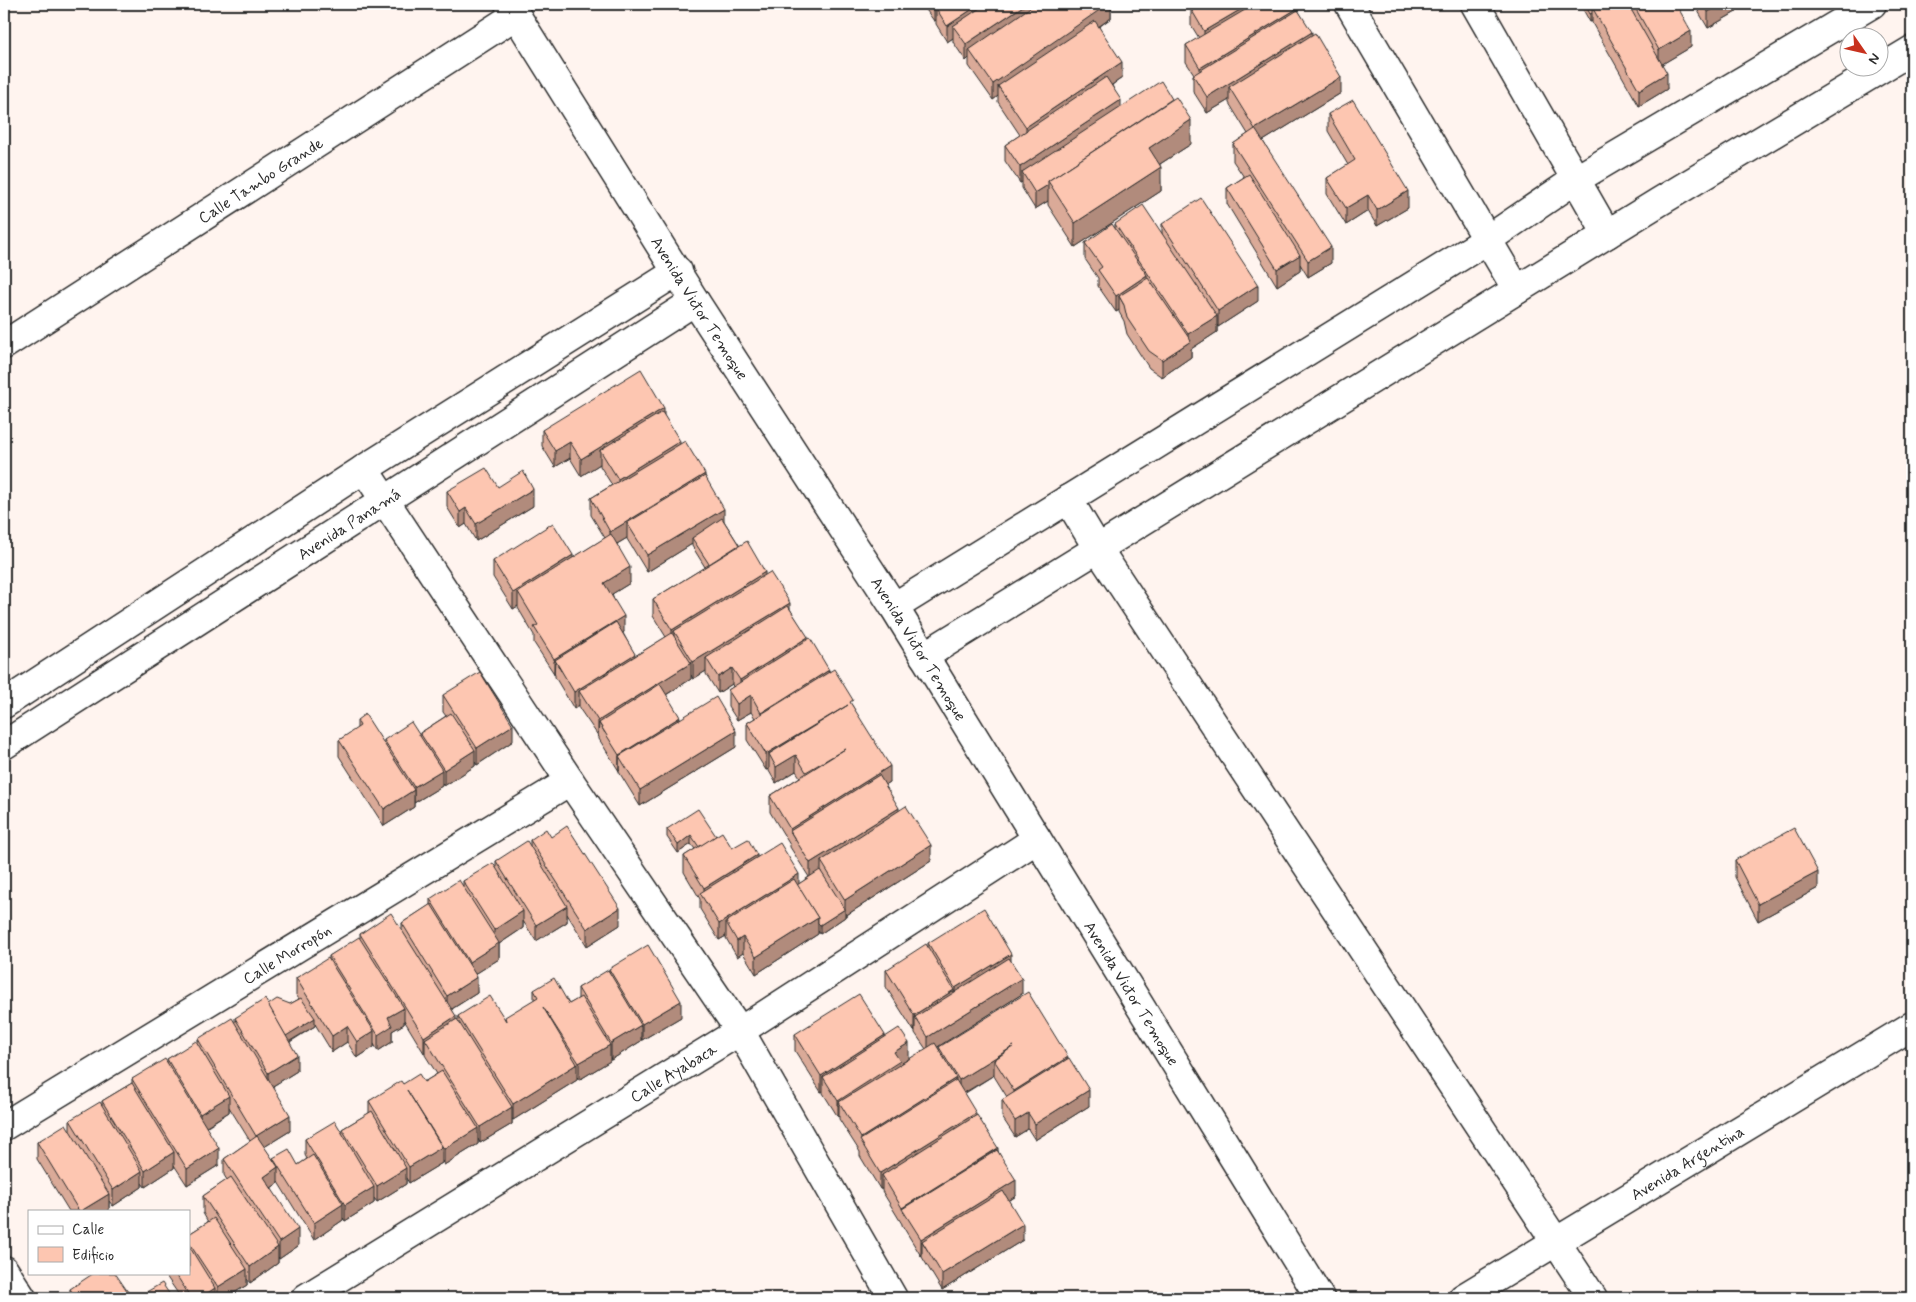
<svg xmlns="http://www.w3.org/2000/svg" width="1916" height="1302" font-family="Mynerve,sans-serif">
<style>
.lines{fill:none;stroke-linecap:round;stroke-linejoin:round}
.minor-casing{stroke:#2b2b2b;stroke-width:31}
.tertiary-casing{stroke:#2b2b2b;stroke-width:31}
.minor{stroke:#fff;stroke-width:28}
.tertiary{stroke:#fff;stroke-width:28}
.wall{fill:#daaa98;stroke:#2b2b2b;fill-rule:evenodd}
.shaded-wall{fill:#b18b7c;stroke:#2b2b2b}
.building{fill:#fdc6b1;stroke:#2b2b2b}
.labels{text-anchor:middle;stroke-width:4;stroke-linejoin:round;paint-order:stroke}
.street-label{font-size:16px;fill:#2b2b2b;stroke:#fff}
</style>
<rect width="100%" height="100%" fill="#fff4ef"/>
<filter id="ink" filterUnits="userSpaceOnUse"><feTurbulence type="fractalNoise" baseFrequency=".02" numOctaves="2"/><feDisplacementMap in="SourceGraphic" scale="10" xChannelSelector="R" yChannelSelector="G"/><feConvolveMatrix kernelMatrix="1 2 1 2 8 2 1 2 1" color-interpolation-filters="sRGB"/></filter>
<g filter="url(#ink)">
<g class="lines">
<!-- minor casing -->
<g class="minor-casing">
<g id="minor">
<polyline points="1349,4 1517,290"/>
<polyline points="1475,4 1607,234"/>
<path id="s1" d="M4,345l512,-330"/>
<polyline points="364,469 570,781 740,1031 893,1298"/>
<polyline points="1068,499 1098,549 1593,1298"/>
<polyline points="894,607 1487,240 1575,180 1872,4"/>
<polyline points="924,656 1659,202 1912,50"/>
<path id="s2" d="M4,1126l566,-345"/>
<path id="s3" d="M306,1298l434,-267 297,-192"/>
</g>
</g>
<!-- tertiary casing -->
<g class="tertiary-casing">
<g id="tertiary">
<path id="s4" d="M509,4l186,297 199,306 426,691"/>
<polyline points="4,704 364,469 678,271"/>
<path id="s5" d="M4,745l691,-444"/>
<polyline points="4,1270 22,1298"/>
<path id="s6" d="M1463,1298l449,-272"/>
</g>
</g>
<!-- minor -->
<use href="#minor" class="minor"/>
<!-- tertiary -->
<use href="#tertiary" class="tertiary"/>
</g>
<!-- wall -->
<g class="wall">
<polygon points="922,4 1116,4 1111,7 1111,18 1099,27 1122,78 1112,85 1121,107 1191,144 1160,164 1161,191 1075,247 1048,205 1048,201 1035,209 1022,188 1022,182 1020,183 1005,161 1005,145 1020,135 998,102 998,96 993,100 969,66 969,58 966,61 953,42 953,38 947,42 936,24 936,20 934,21"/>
<polygon points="1580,4 1676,4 1691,47 1662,64 1667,89 1639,106 1592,23 1592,21 1590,22"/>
<polygon points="1694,4 1736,4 1736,12 1708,28"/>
<polygon points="1191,9 1298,10 1312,35 1341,93 1263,141 1331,263 1308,277 1300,264 1300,271 1277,286 1227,204 1227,188 1244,177 1233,161 1233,144 1248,134 1229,103 1229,100 1207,113 1193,91 1193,75 1194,74 1186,62 1186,45 1199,38 1191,25"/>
<polygon points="1328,114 1408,208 1377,226 1368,211 1346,225 1327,194 1327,178 1348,165 1328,131"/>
<polygon points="1115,224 1162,234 1162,224 1258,301 1218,327 1217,325 1217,332 1191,349 1191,357 1162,377 1149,368 1127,334 1124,321 1119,312 1119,310 1116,312 1098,286 1098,278 1085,259 1085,243 1115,229"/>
<path d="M664,416l16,28 25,32 19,45 15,24 26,30 25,34 18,30 45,68 37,75 -5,3 14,26 32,50 -86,55v-1v2l-25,17 -2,-3v3l-62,40 -13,-21 -6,4 -11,-19v-2l-7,4 -19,-31v-10l-16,-27v-16l11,-7 -4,-5 -13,9 -11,-16v-8l49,7 16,12 25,9 42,27 10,-7 -19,-30v-2l-20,-33v-16l30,-19 -4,-6 -20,12 -7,-12v-2l-3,1 -19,-30v-17l8,-5 -4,-6 -14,8 -9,-14v-16l5,-3 -1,-3 -14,9 -12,-19v-3l-13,8 -2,-4v4l-25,16 14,24 56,28 -96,59 -21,-34v-2v1l-20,-32v-2l-20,-29v-3l-5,4 -19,-32v-2l-21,-32v-8l-16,-27v-2l-5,3 -20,-32v-16l80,-3 32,-20 -14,-23v-17l21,-13 -12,-19v-2l-19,12 -11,-18 -15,9 -13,-21v-16zM627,538v1l20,33 45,-28v2l13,21 -52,32v17l13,21 -31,19 -12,-23 1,-1 -12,-38 18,-11 -13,-39z"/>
<polygon points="498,487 533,506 476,541 466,524 460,528 447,507 447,491"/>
<polygon points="443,695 513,741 477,765 475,762 475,766 444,786 442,783 442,786 414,803 414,802 414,807 384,826 339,756 339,740 357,729 357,720 384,744 384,740 420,737 420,733 446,716 443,712"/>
<path d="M551,837l69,88 -33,21 -20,-32v8l-31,19 -13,-20v7l-24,16v15l-24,15 2,19 -25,16 4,11h2v-4l47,3 29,-19v-10l35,14 9,-5v-11l31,-16v-3l72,48 -39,23 -1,-2v3l-30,19 -1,-3v4l-31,19 -2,-3v3l-64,40 -1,-1v5l-32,19 -2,-4v5l-34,21 -2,-4v2l-33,20 -3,-5v6l-29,18 -3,-4v5l-29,18 -2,-3v2l-29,20 -36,-58v1l-7,5 27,58 -19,13 -1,-2v6l-28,20 -3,-4v6l-21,13h-45l-17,-25h25v-39l19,-12 -5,-9v-17l24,-16 -3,-5v-16l26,-18 -21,-34v5l-23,15 13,38 -32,20 -13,-20v3l-29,19 -3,-4v4l-29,19 -4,-5v9l-1,1h-39l-32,-52v-17l33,-12v-10l32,-15v-4l30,-18v-4l35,-16v-4l31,-16v-4l37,-17v-4l33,-13 22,-1 9,-5 -3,-4v-17l33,-18v-4l31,-18v-4l42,-4v-7l28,-18v-6l33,-13v-5l33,-13v-7l34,-14v-7zM404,1020l20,33h1v2l12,19 -13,8 -21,2 -34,17v12l-27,16v4l-37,6v16l2,4 -9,6 -25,-7v3l-9,-14 26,-16 -17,-45 24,-15 -7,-29 25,-16v-2l17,28 15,-10 10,16 17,-11v-3l4,7 14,-9v-11l12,-7z"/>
<polygon points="1735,860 1818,888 1758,921 1735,877"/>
<polygon points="928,943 1011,962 1022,994 937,1047 939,1050 939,1047 1068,1059 1089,1106 1035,1140 1028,1129 1015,1137 1002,1117 1002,1100 1007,1097 994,1076 994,1075 964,1094 976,1116 998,1151 1016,1196 1009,1201 1023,1240 942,1290 922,1257 922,1255 921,1256 902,1225 902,1224 882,1191 882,1189 880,1189 860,1156 860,1152 839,1119 839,1116 838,1117 823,1093 823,1091 821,1092 795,1051 795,1034 885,1037 909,1059 900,1065 926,1049 915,1033 915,1030 914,1031 886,987 886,970 928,947"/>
<polygon points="70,1289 128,1295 132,1298 70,1298"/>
</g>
<!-- shaded-wall -->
<g class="shaded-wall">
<polygon points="935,4 959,4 936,8 936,20 934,21 934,5"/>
<polygon points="980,4 1004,4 953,26 953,38 947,42 947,26"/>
<polygon points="1026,4 1050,4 969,50 969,58 966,61 966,44"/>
<polygon points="1106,4 1116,4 1111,7 1111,18 1003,93 998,86 998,96 993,100 993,84"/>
<polygon points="1250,4 1277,4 1204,47 1204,31"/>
<polygon points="1722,4 1736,4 1736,12 1708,28 1708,12"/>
<polygon points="1741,4 1749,4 1741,9"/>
<polygon points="1298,8 1298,24 1200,84 1200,68"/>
<polygon points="1592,13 1592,21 1590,22 1590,14"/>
<polygon points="1691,31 1691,47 1659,66 1659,50"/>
<polygon points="1312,32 1312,48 1229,87 1229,100 1207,113 1207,97"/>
<polygon points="1122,62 1122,78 1026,143 1026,127"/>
<polygon points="1667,73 1667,89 1639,106 1639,90"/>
<polygon points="1341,77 1341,93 1255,146 1255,129"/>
<polygon points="1121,100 1121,116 1022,172 1022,182 1020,183 1020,167"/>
<polygon points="1191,120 1191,144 1149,171 1149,148"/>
<polygon points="1161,167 1161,191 1075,247 1075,223"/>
<polygon points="1048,185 1048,201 1035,209 1035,193"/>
<polygon points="1408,191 1408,208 1377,226 1377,210"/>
<polygon points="1368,195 1368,211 1346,225 1346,208"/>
<polygon points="1331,247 1331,263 1308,277 1308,261"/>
<polygon points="1300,255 1300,271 1277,286 1277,269"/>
<polygon points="1147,275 1147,291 1124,305 1119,296 1119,310 1116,312 1116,296"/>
<polygon points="1258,285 1258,301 1218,327 1218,311"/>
<polygon points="1217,316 1217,332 1191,349 1191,357 1162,377 1162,360 1188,343 1188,334"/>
<polygon points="664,408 664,424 600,450 600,464 581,476 581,459"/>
<polygon points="680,441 680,458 618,496 618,479"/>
<polygon points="570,442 570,458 555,467 555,451"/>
<polygon points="705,474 705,490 627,523 627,538 610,548 610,532"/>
<polygon points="533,489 533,506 476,541 476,524"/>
<polygon points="466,508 466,524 460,528 460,512"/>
<polygon points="724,509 724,525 692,538 692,544 647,572 647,555"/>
<polygon points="573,555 573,572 518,592 518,606 513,609 513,593"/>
<polygon points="630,567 630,583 604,599 604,583"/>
<polygon points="765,572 765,588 674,631 674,645 672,646 672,630"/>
<polygon points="790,603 790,619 706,658 706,671 693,679 693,662"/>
<polygon points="624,616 624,632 561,671 555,660 554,675 554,659"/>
<polygon points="808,637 808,654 740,697 740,680"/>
<polygon points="635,654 635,671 579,691 579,705 574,709 574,692"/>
<polygon points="691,663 691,679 605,733 599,723 598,737 598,721"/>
<polygon points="732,668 732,684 718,693 718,677"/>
<polygon points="829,670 829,686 761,729 761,713"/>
<polygon points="751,695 751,712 737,720 737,704"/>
<polygon points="848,705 769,754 769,769 766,770 766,754"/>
<polygon points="680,717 680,733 619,756 619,771 619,755"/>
<polygon points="513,725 513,741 477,765 477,748"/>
<polygon points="736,731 736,747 640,806 640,790"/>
<polygon points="475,750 475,766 444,786 444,770"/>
<polygon points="796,755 796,771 776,783 776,767"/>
<polygon points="890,766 890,782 796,841 790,831 790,829"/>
<polygon points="442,770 442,786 414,803 414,787"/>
<polygon points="414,790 414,807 384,826 384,809"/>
<polygon points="899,808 899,824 821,861 821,873 810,880 810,863"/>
<polygon points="691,835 691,844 678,853 678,845"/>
<polygon points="931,845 931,861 845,916 845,900"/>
<polygon points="757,855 757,871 704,899 704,888"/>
<polygon points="1818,872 1818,888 1758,921 1758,904"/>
<polygon points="799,874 799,890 726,922 726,936 719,940 719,924"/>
<polygon points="567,906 567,922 536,941 536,925"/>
<polygon points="620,908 620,925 587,946 587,929"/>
<polygon points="845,909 845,917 820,934 820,925"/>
<polygon points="523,911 523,928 499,944 499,959 469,978 469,962 494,946 494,930"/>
<polygon points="818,918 818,934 756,974 756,957"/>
<polygon points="743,937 743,953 737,957 737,941"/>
<polygon points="1011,954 1011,970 955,1005 955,988"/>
<polygon points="477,977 477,993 447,1012 447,996"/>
<polygon points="1022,978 1022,994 928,1053 928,1037"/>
<polygon points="954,990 954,1006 915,1017 915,1030 914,1031 914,1015"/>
<polygon points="681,1001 681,1017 642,1040 642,1024"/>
<polygon points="404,1008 404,1024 392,1031 392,1042 378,1051 378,1035 388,1017"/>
<polygon points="456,1016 456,1033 425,1039 425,1053 424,1053 424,1037"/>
<polygon points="315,1018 315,1026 285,1044 285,1036"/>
<polygon points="641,1025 641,1041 611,1060 611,1043"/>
<polygon points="347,1026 347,1042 332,1052 332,1036"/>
<polygon points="374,1031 374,1047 357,1058 357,1042"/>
<polygon points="885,1035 885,1052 823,1077 823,1091 821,1092 821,1076"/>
<polygon points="909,1043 909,1059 900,1064 900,1077 839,1102 839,1116 838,1117 838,1101 894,1052"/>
<polygon points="610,1045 610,1061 579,1080 579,1063"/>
<polygon points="1014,1046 994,1060 994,1075 959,1096 959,1080"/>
<polygon points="297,1055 297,1071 268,1089 268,1073"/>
<polygon points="1068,1057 1068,1073 1014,1108 1014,1091"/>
<polygon points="577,1064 577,1080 513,1120 513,1104"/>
<polygon points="956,1078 956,1094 861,1141 861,1138"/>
<polygon points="1089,1090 1089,1106 1035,1140 1035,1124"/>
<polygon points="229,1096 229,1112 200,1130 200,1114"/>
<polygon points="512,1107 512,1124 480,1143 480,1127"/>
<polygon points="976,1113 976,1130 882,1175 882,1189 880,1189 880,1173"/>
<polygon points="1028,1113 1028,1129 1015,1137 1015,1121"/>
<polygon points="290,1115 290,1131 256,1152 256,1136"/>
<polygon points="478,1128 478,1144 444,1165 444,1149"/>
<polygon points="442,1147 442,1163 409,1183 409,1167"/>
<polygon points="219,1148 219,1165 187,1185 187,1169"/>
<polygon points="998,1148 998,1164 902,1209 902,1208"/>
<polygon points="174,1152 174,1168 145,1187 145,1171"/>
<polygon points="278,1167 278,1183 264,1193 264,1177"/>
<polygon points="406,1168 406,1184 377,1202 377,1186"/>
<polygon points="142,1171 142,1187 113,1206 113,1190"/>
<polygon points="1016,1180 1016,1196 928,1251 922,1241 922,1255 921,1256 921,1239"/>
<polygon points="374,1187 374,1203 345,1221 345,1205"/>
<polygon points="109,1194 109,1210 108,1211 81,1211"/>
<polygon points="343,1204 343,1220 314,1240 314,1223"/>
<polygon points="1023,1224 1023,1240 942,1290 942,1274"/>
<polygon points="298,1229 298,1246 279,1259 279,1242"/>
<polygon points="278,1247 278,1263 250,1283 250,1267"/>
<polygon points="247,1269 247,1285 226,1298 218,1298 218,1287"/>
<polygon points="215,1288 215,1298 200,1298"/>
<polygon points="128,1292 128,1298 119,1298"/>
</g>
<!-- building -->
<g class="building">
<polygon points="942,4 980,4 947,26 936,8"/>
<polygon points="986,4 1026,4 966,44 953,26"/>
<polygon points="1035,4 1108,4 993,84 969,50"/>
<polygon points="1199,4 1250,4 1204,31 1191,9"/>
<polygon points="1255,4 1295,4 1298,8 1200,68 1186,45"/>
<polygon points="1585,4 1597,4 1592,7 1592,13 1590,14"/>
<polygon points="1597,4 1628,4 1667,73 1639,90 1592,7"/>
<polygon points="1633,4 1676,4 1691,31 1659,50"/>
<polygon points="1703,4 1722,4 1708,12"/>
<polygon points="1298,10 1312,32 1207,97 1193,75"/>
<polygon points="1095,21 1122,62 1026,127 998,86"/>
<polygon points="1315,33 1341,77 1255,129 1331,247 1308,261 1233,144 1255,129 1229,87"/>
<polygon points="1106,77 1121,100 1020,167 1005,145"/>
<polygon points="1161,81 1172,99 1048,181 1048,185 1035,193 1022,172"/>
<polygon points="1176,97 1191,120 1149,148 1161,167 1075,223 1048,181"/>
<polygon points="1353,100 1408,191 1377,210 1368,195 1346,208 1327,178 1355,160 1328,114"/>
<polygon points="1249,174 1300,255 1277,269 1227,188"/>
<polygon points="1201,198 1258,285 1218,311 1162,224"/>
<polygon points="1143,205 1217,316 1188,334 1115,224"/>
<polygon points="1112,224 1147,275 1116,296 1098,270 1102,267 1085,243"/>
<polygon points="1148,278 1191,341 1162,360 1149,351 1127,318 1124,305 1119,296"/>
<polygon points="641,369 664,408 581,459 570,442 555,451 542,430"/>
<polygon points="662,412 680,441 618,479 600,450"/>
<polygon points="685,441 705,474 610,532 591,498"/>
<polygon points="486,468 498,487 523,471 533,489 476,524 466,508 460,512 447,491"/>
<polygon points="705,476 724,509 647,555 627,523"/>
<polygon points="722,518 739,545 709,564 692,538"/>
<polygon points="553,523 573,555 513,593 493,561"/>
<polygon points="611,534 630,567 604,583 624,616 554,659 534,627 538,625 518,592"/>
<polygon points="747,541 765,572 672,630 653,599"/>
<polygon points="770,572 790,603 693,662 674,631"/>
<polygon points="788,606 808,637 740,680 732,668 718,677 706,658"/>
<polygon points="616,622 635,654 574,692 555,660"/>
<polygon points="672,633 691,663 598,721 579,691"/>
<polygon points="810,638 829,670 761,713 751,695 737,704 728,690"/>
<polygon points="834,669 853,700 850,702 890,766 790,829 770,796 845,749 806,772 796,755 776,767 769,754 848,705 766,754 747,723"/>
<polygon points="480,672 513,725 477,748 443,695"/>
<polygon points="660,684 680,717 619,755 599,723"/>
<polygon points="716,697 736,731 640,790 619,756"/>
<polygon points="451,713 475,750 444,770 420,733"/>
<polygon points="365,714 414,790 384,809 339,740 360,726 357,720"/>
<polygon points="411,722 442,770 414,787 384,740"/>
<polygon points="879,775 899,808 810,863 790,831"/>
<polygon points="906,806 931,845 845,900 821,861"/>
<polygon points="698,809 716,836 699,847 691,835 678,845 667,829"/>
<polygon points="567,826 620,908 587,929 530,840 546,829 551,837"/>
<polygon points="1794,828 1818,872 1758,904 1735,860"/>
<polygon points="722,832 732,848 748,839 757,855 704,888 684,856"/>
<polygon points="527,841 567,906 536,925 496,861"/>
<polygon points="780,843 799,874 719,924 700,893"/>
<polygon points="493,863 523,911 494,930 463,881"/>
<polygon points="820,870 845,909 820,925 818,923 818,918 797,885"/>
<polygon points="794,879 818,918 756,957 743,937 737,941 726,922"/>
<polygon points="459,880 499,943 469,962 430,899"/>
<polygon points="431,904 477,977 447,996 402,923"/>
<polygon points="984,908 1011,954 955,988 928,943"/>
<polygon points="391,913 456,1016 424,1037 360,934"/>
<polygon points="359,937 404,1008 388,1017 392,1026 378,1035 329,956"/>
<polygon points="926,944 954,990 914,1015 886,970"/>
<polygon points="648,945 681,1001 642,1024 609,969"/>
<polygon points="328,958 374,1031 357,1042 347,1026 332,1036 296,978"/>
<polygon points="1009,958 1022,978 928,1037 915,1017"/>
<polygon points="608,970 641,1025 611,1043 578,988"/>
<polygon points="554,978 569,1004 581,997 610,1045 579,1063 543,1007 577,1064 513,1104 458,1016 490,996 506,1021 505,1017 538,997 534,990"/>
<polygon points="1028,992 1068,1057 1014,1091 994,1060 1014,1046 959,1080 939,1047"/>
<polygon points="859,994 885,1035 821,1076 795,1034"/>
<polygon points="301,998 315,1018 286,1036 268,1005 277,999 290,1004"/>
<polygon points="265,999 297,1055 268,1073 235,1018"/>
<polygon points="232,1018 290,1115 256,1136 198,1039"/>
<polygon points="457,1019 512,1107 480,1127 425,1039"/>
<polygon points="899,1028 909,1043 894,1052 900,1061 838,1101 823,1077"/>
<polygon points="196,1041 229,1096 200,1114 167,1059"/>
<polygon points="935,1043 956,1078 861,1138 839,1102"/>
<polygon points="1069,1058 1089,1090 1035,1124 1028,1113 1015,1121 1002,1100"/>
<polygon points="165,1059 219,1148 187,1169 132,1079"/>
<polygon points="442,1071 478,1128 444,1149 407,1090 442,1147 409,1167 369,1101 401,1081 403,1084 419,1074 424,1082"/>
<polygon points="956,1080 976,1113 880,1173 860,1140"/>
<polygon points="132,1083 174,1152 145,1171 102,1101"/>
<polygon points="100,1102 142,1171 113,1190 70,1120"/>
<polygon points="372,1111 406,1168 377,1186 342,1129"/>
<polygon points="977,1115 998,1148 902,1208 882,1175"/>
<polygon points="335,1121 374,1187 345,1205 305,1139"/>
<polygon points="66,1124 109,1194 81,1211 79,1211 37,1142"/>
<polygon points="257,1136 278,1167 264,1177 298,1229 279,1242 224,1159"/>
<polygon points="289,1149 298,1165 313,1155 343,1204 314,1223 273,1158"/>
<polygon points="997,1150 1016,1180 921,1239 902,1209"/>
<polygon points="231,1177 278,1247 250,1267 203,1196"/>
<polygon points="1003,1191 1023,1224 942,1274 922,1241"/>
<polygon points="214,1218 247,1269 218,1287 189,1243 189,1234"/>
<polygon points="189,1246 215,1288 200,1298 191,1298 175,1273 189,1273"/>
<polygon points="94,1273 115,1273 128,1292 119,1298 76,1298 70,1289"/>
<polygon points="162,1283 172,1298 136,1298"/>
<polygon points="129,1294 132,1298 122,1298"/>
</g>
</g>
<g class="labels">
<!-- street labels -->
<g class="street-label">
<text dy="6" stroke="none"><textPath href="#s1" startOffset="305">Calle Tambo Grande</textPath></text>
<text dy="6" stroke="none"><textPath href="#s4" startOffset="359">Avenida Victor Temoque</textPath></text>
<text dy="6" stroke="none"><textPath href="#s5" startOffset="410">Avenida Panamá</textPath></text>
<text dy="6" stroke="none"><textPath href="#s4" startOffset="764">Avenida Victor Temoque</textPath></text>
<text dy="6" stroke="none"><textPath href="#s2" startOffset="331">Calle Morropón</textPath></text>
<text dy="6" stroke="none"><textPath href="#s4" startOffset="1169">Avenida Victor Temoque</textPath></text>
<text dy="6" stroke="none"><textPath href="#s3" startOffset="431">Calle Ayabaca</textPath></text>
<text dy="6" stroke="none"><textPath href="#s6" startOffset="262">Avenida Argentina</textPath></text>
</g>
</g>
<!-- margin -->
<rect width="1916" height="1302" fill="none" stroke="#fff" stroke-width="20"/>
<rect x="10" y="10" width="1896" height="1282" fill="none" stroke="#2b2b2b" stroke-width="2" filter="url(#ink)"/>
<!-- legend -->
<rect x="28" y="1210" width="162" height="65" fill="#ffffff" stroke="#aaaaaa"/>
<rect x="38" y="1226" width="25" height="8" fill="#ffffff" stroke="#aaaaaa"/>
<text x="72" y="1234" font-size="15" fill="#2b2b2b">Calle</text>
<rect x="38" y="1247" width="25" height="15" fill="#fdc6b1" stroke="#aaaaaa"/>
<text x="72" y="1260" font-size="15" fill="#2b2b2b">Edificio</text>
<!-- north arrow -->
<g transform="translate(1864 52) rotate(124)"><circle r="24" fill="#ffffff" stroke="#aaaaaa"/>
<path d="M0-4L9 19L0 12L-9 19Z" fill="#c8321e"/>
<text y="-8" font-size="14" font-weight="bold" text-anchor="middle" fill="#2b2b2b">N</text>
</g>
</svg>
